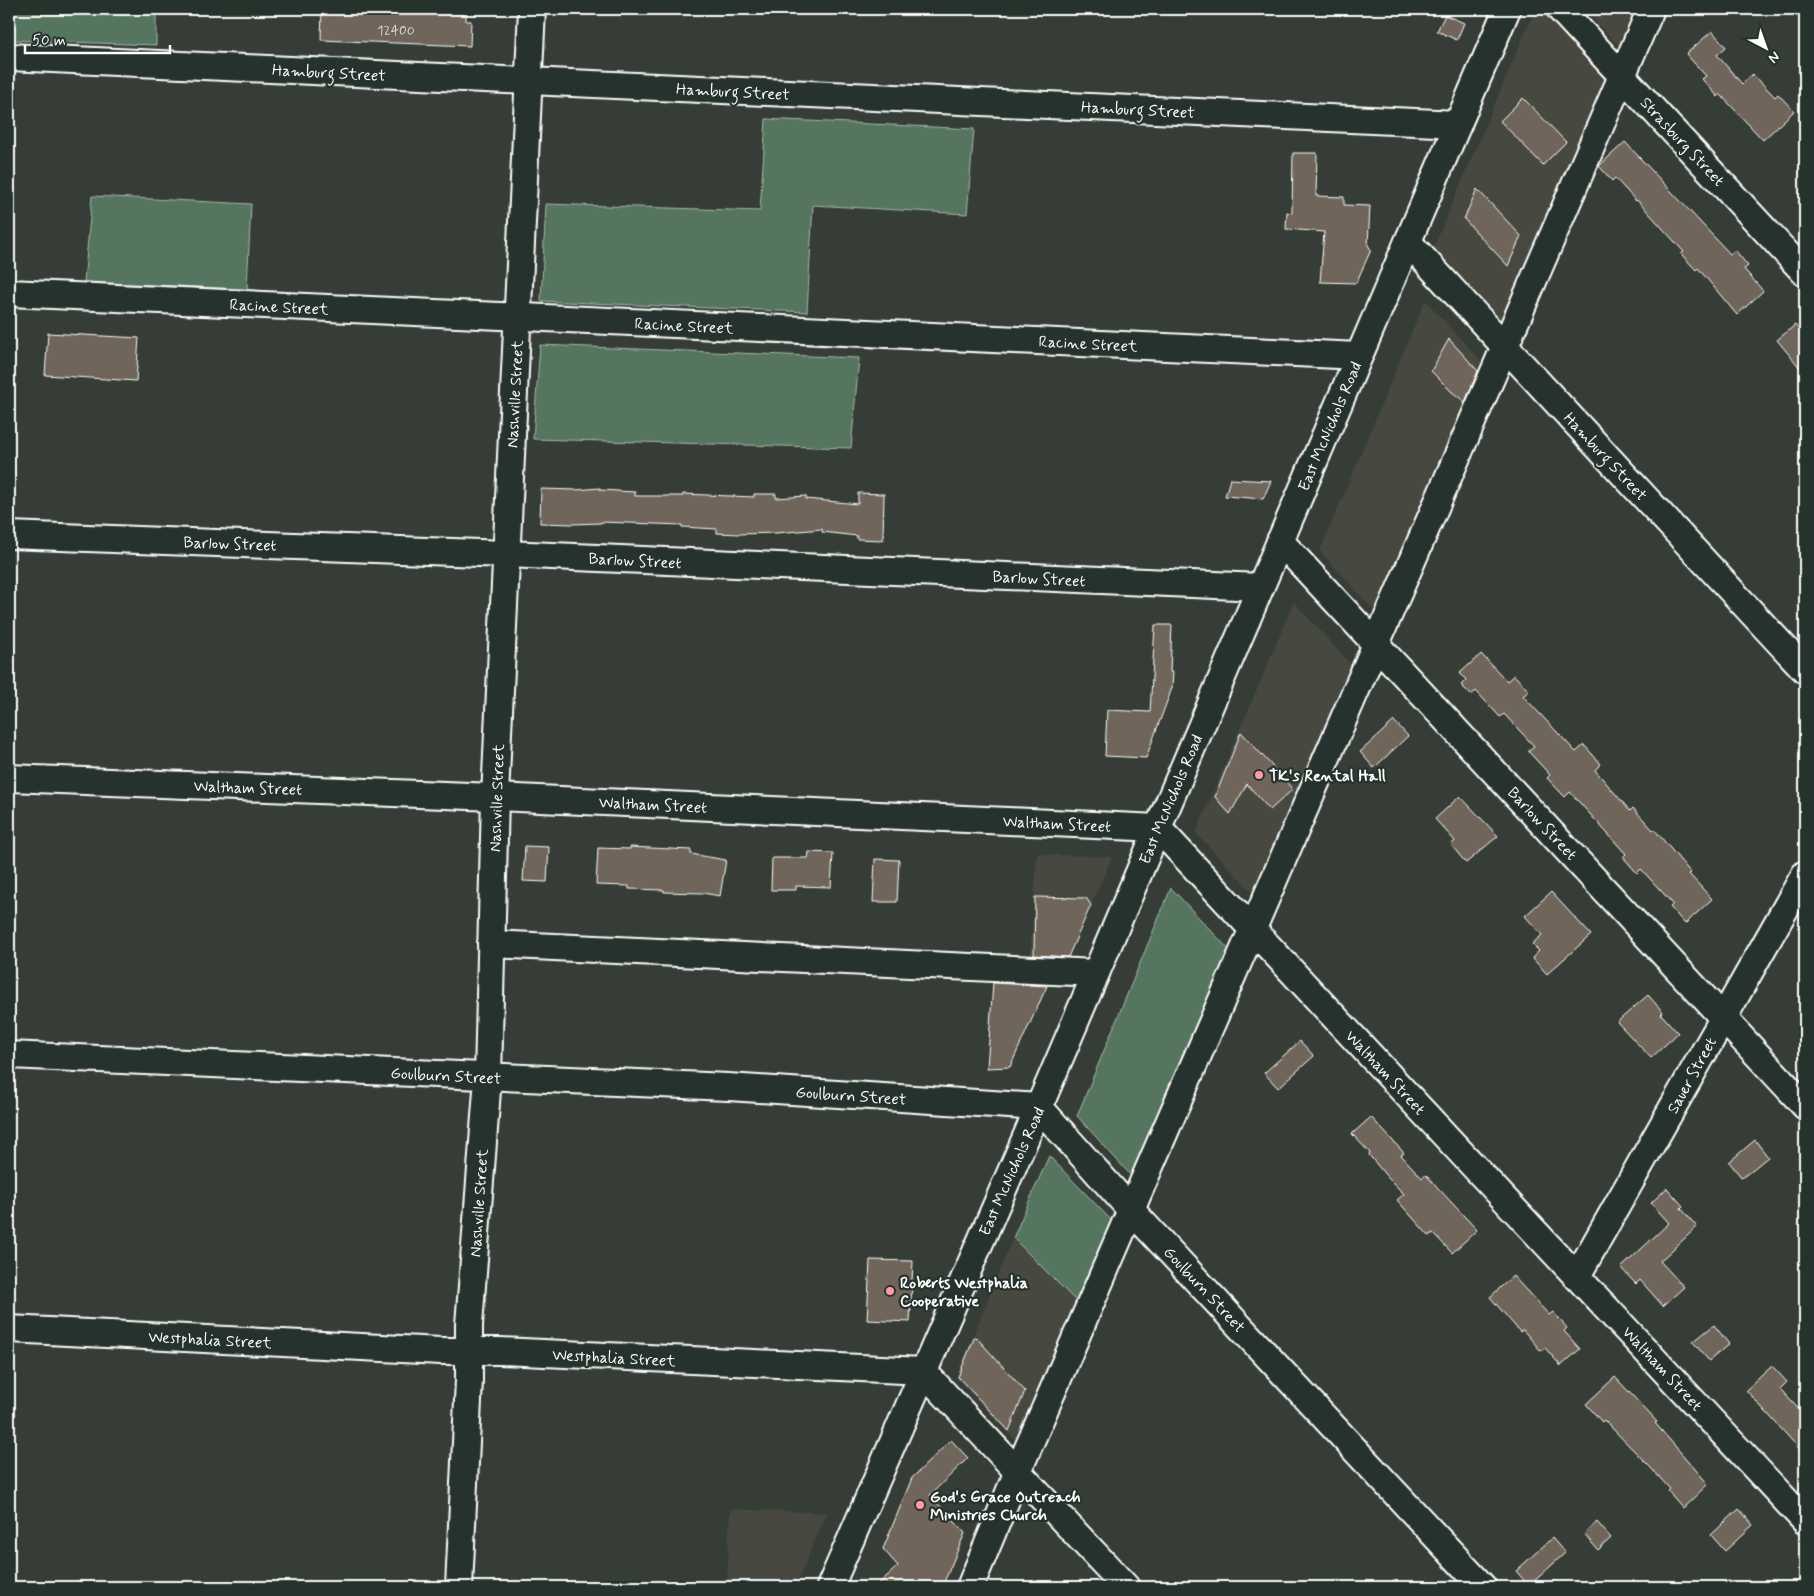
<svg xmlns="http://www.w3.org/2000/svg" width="1814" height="1596" font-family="Mynerve,sans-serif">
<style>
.built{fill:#474941}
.green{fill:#55755f;stroke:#aabaaf}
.building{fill:#70655a;stroke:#fff}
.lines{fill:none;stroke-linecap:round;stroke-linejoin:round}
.minor-casing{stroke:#fff;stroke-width:30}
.minor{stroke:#26332d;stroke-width:26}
.poi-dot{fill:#ff9aa2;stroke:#26332d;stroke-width:2}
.labels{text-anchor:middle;stroke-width:4.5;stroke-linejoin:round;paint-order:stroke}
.number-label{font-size:14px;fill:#dbd8d6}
.street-label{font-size:16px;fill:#fff;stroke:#26332d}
.poi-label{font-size:16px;font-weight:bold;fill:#fff;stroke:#26332d;text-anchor:start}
</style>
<rect width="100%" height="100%" fill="#353d36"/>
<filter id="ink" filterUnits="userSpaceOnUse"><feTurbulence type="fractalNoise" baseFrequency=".02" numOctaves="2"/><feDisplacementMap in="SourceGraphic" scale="10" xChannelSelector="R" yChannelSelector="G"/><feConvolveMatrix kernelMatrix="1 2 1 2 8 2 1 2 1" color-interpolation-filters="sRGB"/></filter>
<g filter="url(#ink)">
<!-- built -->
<g class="built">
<polygon points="1540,9 1553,12 1616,81 1503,327 1437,257 1434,246 1533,14"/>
<polygon points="1584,9 1646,9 1627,55"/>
<polygon points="1425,300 1482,362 1378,615 1320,551"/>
<polygon points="1294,602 1354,668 1257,897 1196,833"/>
<polygon points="1037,854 1112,857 1066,962 1030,960"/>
<polygon points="1013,1238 1080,1305 1019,1444 956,1378"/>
<polygon points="730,1509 827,1513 795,1587 727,1587"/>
</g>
<!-- green -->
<g class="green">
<polygon points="9,9 156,9 156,45 9,40"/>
<polygon points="766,119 974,129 967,214 813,205 807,312 541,301 546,204 760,211"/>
<polygon points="92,196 251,204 247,289 84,282"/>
<polygon points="540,345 859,358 851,448 533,439"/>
<polygon points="1171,888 1234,955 1135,1180 1077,1116"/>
<polygon points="1049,1156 1116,1225 1080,1305 1013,1238"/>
</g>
<!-- building -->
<g class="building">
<polygon points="322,9 466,9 466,21 471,21 470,46 321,40"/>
<polygon points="1445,15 1464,23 1457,40 1437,31"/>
<polygon points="1712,31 1726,47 1717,55 1742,84 1753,74 1775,97 1778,94 1794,111 1763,140 1720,94 1718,97 1702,79 1706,76 1686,54"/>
<polygon points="1523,98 1566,142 1543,165 1500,121"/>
<polygon points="1625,142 1730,254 1735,250 1748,266 1744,269 1763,291 1737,315 1698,268 1696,270 1681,254 1684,252 1637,200 1636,201 1615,178 1612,181 1599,166"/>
<polygon points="1293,153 1317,153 1316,196 1344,197 1344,205 1370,206 1368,245 1371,250 1356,283 1320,282 1324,232 1286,229 1287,212 1292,213"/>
<polygon points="1477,189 1521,236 1508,266 1464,219"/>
<polygon points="1795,325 1805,336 1805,374 1777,340"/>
<polygon points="48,333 139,338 136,381 45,375"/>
<polygon points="1449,339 1478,371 1465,402 1452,392 1431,371"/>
<polygon points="1230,479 1271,481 1263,499 1225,496"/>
<polygon points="600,488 600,490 635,492 635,496 683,496 683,494 754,497 754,494 776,494 776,498 806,496 806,499 858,504 858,493 884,494 883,540 857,539 857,536 822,532 822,529 776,533 740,534 717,533 717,529 682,527 682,525 601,522 601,523 572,524 540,523 541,489 576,490"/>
<polygon points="1155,625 1172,625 1170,672 1173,672 1172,688 1146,758 1105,756 1107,710 1150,712"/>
<polygon points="1481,654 1507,681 1514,675 1529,691 1523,696 1576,752 1584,745 1601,764 1595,770 1630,811 1633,808 1653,830 1654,829 1691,873 1689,874 1712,899 1685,924 1670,907 1673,904 1641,869 1637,873 1623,857 1626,854 1570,792 1565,797 1547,778 1550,775 1528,751 1534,746 1504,714 1500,717 1476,691 1471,695 1461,685 1466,680 1460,673"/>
<polygon points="1394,721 1408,736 1374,768 1360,752"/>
<polygon points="1241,732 1293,789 1270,810 1247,784 1230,814 1215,797"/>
<polygon points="1460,796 1498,836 1466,863 1451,845 1455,841 1435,819"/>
<polygon points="525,846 549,847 547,882 523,881"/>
<polygon points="630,847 691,850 691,854 726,860 720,896 703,893 664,892 664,890 629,889 629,886 596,885 598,848 630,849"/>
<polygon points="809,852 833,853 831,887 796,886 796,890 771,890 772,858 808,858"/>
<polygon points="875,859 899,860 897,902 873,902"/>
<polygon points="1551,892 1591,935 1547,974 1532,958 1539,951 1532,944 1542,935 1525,916"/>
<polygon points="1035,897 1086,898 1091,905 1068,957 1034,955"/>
<polygon points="993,983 1047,986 1010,1067 987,1068"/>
<polygon points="1648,995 1663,1012 1661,1014 1678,1033 1651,1058 1617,1022"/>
<polygon points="1300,1041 1314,1056 1278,1088 1264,1073"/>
<polygon points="1371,1117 1404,1153 1401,1155 1422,1178 1426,1175 1477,1230 1452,1253 1433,1233 1429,1236 1397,1200 1404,1194 1387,1177 1369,1155 1370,1153 1352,1134"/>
<polygon points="1755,1140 1768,1157 1742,1178 1729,1162"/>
<polygon points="1667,1188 1683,1206 1681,1208 1697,1227 1660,1261 1684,1287 1663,1306 1640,1280 1636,1284 1621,1268 1669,1223 1651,1203"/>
<polygon points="870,1260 913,1261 910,1322 867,1320"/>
<polygon points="1513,1276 1549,1315 1553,1312 1567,1328 1564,1331 1580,1349 1561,1366 1545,1348 1541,1351 1523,1330 1520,1332 1490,1297"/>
<polygon points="1714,1325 1729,1344 1709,1361 1693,1342"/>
<polygon points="975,1336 1025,1391 1009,1431 958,1377"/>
<polygon points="1772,1366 1787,1382 1780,1389 1805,1416 1805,1455 1746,1390"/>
<polygon points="1615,1377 1657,1422 1655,1423 1708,1484 1683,1508 1668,1491 1670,1489 1650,1467 1604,1420 1602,1422 1586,1404"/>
<polygon points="951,1440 968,1458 930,1495 965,1533 942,1587 875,1587 898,1566 883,1549 912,1478"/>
<polygon points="1739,1509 1753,1525 1725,1551 1711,1535"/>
<polygon points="1597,1522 1611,1538 1598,1550 1584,1534"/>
<polygon points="1552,1538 1565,1553 1529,1586 1516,1571"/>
</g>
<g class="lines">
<!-- minor casing -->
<g class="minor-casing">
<g id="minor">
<polyline points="1560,9 1805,273"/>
<polyline points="9,57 1458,124"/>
<polyline points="1408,242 1805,670"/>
<polyline points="9,293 1359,356"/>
<polyline points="9,535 506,554 1260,587"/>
<polyline points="1280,541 1805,1106"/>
<polyline points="9,778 495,797 1158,828 1805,1521"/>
<polyline points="491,944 1096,973"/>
<polyline points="9,1055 728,1087 1039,1107 1131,1210 1483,1587"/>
<polyline points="1577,1276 1805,874"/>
<polyline points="9,1329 441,1351 500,1351 923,1371 1126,1587"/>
<polyline points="459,1587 469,1380 469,1325 488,1077 495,797 532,9"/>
<polyline points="830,1587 1039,1107 1507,9"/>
<polyline points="970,1587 1018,1471 1651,9"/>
</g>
</g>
<!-- minor -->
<use href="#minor" class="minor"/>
</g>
</g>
<!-- markers -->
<g class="poi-dot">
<circle cx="1259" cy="775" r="5"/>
<circle cx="890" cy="1291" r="5"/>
<circle cx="920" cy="1505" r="5"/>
</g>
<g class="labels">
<!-- number labels -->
<g class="number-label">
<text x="396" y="35">12400</text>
</g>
<!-- street labels -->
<g class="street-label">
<text transform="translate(329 72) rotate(3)" y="6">Hamburg Street</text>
<text transform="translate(733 91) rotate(3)" y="6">Hamburg Street</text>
<text transform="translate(1138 109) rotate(3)" y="6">Hamburg Street</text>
<text transform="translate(1683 141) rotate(47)" y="6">Strasburg Street</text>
<text transform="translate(279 306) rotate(3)" y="6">Racine Street</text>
<text transform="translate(684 325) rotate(3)" y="6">Racine Street</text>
<text transform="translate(1088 343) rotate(3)" y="6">Racine Street</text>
<text transform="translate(514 394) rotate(-87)" y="6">Nashville Street</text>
<text transform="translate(1329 426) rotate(-67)" y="6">East McNichols Road</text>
<text transform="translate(1606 456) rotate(47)" y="6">Hamburg Street</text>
<text transform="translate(230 543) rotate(2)" y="6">Barlow Street</text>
<text transform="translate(635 560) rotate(3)" y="6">Barlow Street</text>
<text transform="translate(1039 578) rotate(3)" y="6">Barlow Street</text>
<text transform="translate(248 787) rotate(2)" y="6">Waltham Street</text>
<text transform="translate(496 798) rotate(-88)" y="6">Nashville Street</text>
<text transform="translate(1170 799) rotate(-67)" y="6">East McNichols Road</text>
<text transform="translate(653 804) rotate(3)" y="6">Waltham Street</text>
<text transform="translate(1057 823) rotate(3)" y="6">Waltham Street</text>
<text transform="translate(1543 823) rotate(47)" y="6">Barlow Street</text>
<text transform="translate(1386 1072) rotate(47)" y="6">Waltham Street</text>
<text transform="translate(446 1075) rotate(3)" y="6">Goulburn Street</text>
<text transform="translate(1691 1075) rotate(-61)" y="6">Sauer Street</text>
<text transform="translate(851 1095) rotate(4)" y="6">Goulburn Street</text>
<text transform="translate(1011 1171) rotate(-66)" y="6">East McNichols Road</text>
<text transform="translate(478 1203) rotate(-86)" y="6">Nashville Street</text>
<text transform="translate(1205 1289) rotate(47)" y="6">Goulburn Street</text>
<text transform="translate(210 1339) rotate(3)" y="6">Westphalia Street</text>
<text transform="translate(614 1357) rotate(3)" y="6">Westphalia Street</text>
<text transform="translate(1663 1368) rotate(47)" y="6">Waltham Street</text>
</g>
<!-- poi labels -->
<g class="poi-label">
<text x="1269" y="781">TK's Rental Hall</text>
<text x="900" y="1288">Roberts Westphalia<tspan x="900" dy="18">Cooperative</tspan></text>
<text x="930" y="1502">God's Grace Outreach<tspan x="930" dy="18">Ministries Church</tspan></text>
</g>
</g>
<!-- margin -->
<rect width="1814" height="1596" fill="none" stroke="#26332d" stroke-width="30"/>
<rect x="15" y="15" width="1784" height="1566" fill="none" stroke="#fff" stroke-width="2" filter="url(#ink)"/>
<!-- north arrow -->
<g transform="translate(1766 48) rotate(139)" stroke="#26332d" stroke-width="4" paint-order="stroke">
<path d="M0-4L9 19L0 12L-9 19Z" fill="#ffffff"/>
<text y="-8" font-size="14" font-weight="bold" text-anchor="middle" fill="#ffffff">N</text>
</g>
<!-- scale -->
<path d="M25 45v8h145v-8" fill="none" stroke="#ffffff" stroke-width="2.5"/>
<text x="32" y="45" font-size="15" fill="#ffffff" stroke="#26332d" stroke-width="4" paint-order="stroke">50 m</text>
</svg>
